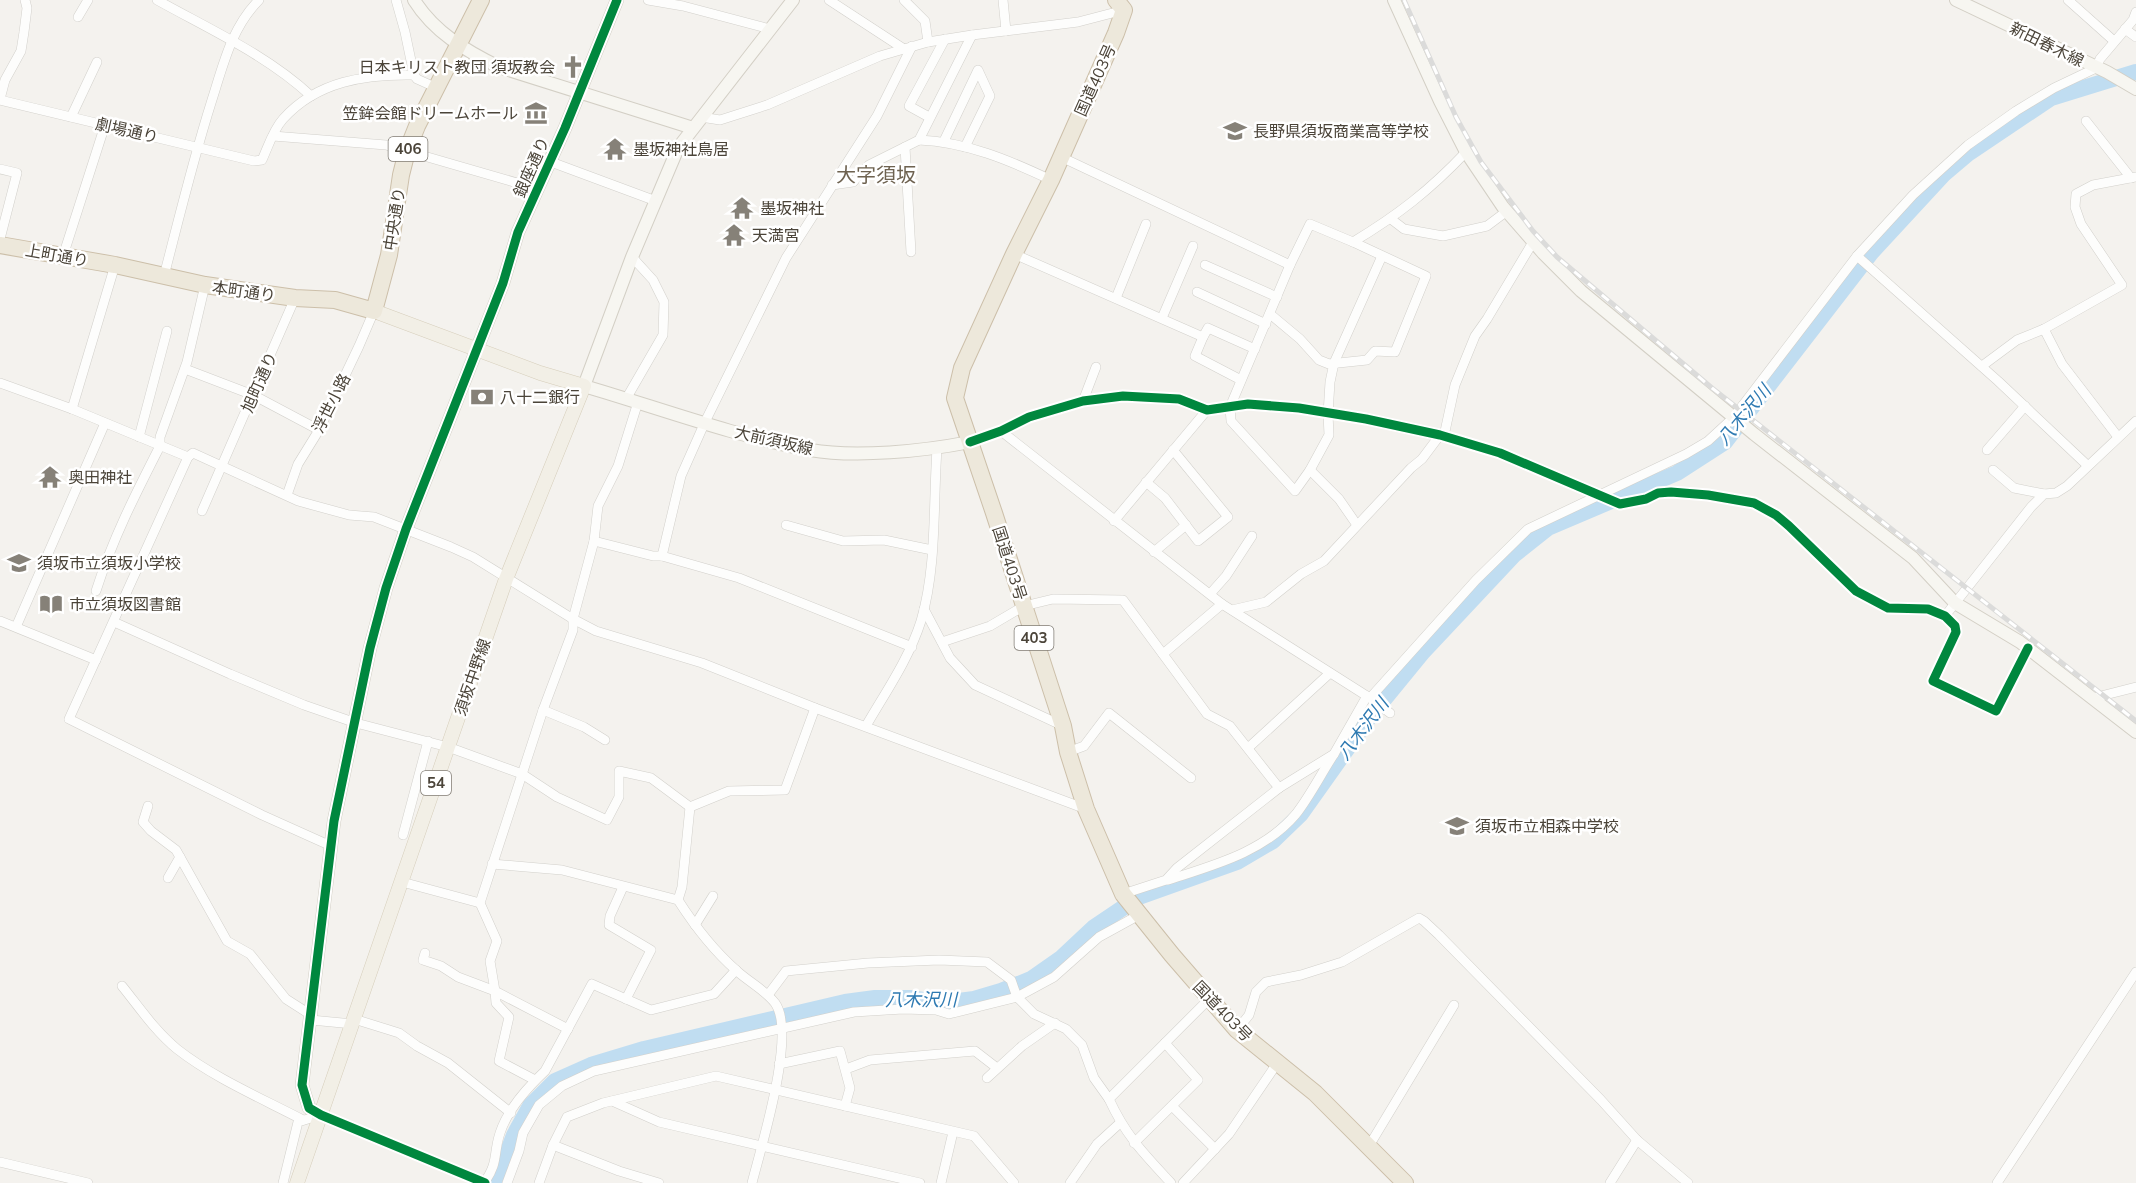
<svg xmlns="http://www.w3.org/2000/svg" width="2136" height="1183" font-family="Mulish,'Noto Sans JP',sans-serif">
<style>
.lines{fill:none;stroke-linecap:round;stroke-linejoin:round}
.river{stroke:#c0ddf1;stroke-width:16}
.street-casing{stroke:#d2d0cb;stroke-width:10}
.secondary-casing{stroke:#d3cfc5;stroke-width:14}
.primary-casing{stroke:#d6cebb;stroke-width:15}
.highway-casing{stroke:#ccbfa9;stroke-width:18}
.street{stroke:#fdfdfc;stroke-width:9}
.secondary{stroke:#f7f6f1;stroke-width:12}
.primary{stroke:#f2efe6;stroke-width:14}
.highway{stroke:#ede8db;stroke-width:16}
.rail-casing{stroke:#dbdbda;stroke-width:5}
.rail{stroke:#fff;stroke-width:3;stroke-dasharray:9;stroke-linecap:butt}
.cycleway-casing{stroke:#fff;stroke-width:13}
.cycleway{stroke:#00873e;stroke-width:9}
.labels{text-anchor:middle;stroke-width:5;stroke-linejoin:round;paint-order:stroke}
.shield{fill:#fff;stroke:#817c74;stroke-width:1.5}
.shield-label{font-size:15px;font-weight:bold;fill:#4b4439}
.street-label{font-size:16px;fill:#4b4439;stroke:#fff}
.poi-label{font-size:16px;fill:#4b4439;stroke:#fff;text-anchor:start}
.water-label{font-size:18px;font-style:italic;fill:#2e7ab2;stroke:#fff}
.quarter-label{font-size:20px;fill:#6e6250;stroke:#fff}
</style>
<rect width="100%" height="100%" fill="#f4f2ee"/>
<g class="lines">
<!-- river -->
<polyline class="river" points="494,1183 499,1175 514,1135 530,1106 555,1081 591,1065 644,1049 845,1002 875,998 910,998 943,1003 974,999 1001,991 1031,979 1061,958 1093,928 1139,897 1237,862 1273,841 1301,814 1369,718 1423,652 1514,555 1548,528 1677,473 1725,442 1871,253 1943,175 1969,153 2051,98 2136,72"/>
<!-- street casing -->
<g class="street-casing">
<g id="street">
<path d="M157,0c52,29 110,55 154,96"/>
<polyline points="396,0 405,32 414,75 417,79 437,88"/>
<polyline points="648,0 683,6 770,29"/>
<polyline points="829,0 904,49"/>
<polyline points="904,0 925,21 928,42"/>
<polyline points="1003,0 1006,31"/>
<polyline points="2068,0 2114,41"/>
<polyline points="78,17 88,0"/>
<polyline points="2125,29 2136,37"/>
<polyline points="0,99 5,80 21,51 24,32 27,8 25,0"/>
<path d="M0,100l254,61 8,-1c6,-13 11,-30 21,-41 34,-38 83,-45 131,-44"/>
<polyline points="71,117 97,62"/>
<polyline points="701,117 720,120 767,105 880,56 928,42 972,35 1078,22 1124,10"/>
<polyline points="929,117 909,106 945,39"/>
<polyline points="2086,121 2131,178"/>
<polyline points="273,136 386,145 538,189"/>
<path d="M919,140c47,2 90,20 132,40"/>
<polyline points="944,141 978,70 990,96 965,147"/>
<polyline points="1061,157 1290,265"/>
<polyline points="551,162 656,201"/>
<polyline points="0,169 17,173 0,239"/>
<polyline points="832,185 853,182 869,165 905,147"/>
<polyline points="1391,219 1404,229 1443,236 1487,226 1507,211"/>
<polyline points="911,252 905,147 919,140 972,35"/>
<polyline points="1014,254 1203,337 1208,328 1255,349"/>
<polyline points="63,256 105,125"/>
<path d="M1382,256l-48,107 -4,19 -2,32 1,21 -19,35 -15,21 -64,-70 -1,-14 60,-142 20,-41 43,18c45,-27 77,-52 113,-90"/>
<polyline points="1857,256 1998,381 2087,465"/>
<polyline points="1205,265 1277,297"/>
<path d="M164,276c15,-58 29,-116 47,-173 12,-37 20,-75 48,-103"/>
<polyline points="1197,292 1266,324"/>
<polyline points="1116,298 1146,224"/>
<polyline points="1270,314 1300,339 1319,360 1329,364 1367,360 1375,351 1395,352 1426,276 1353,242"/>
<polyline points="1162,318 1193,246"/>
<polyline points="2044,329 2062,364 2118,437"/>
<polyline points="1203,337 1195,356 1241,380"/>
<polyline points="1982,366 2017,340 2044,329 2122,285 2081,224 2075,207 2076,194 2093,185 2136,177"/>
<polyline points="185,369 253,395 319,430"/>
<polyline points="0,383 72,409 188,457 193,453 298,501 349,515 374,517 451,547 473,557 573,619 596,631 702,663 815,708 1086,809"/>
<polyline points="626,399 663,335 664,302 653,280 632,257"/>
<polyline points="1083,401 1096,367"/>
<polyline points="72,409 115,265"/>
<polyline points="1001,431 1222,604 1370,698 1390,713"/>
<polyline points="1444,436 1455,385 1475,336 1487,319 1533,242"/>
<polyline points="139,437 167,331"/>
<polyline points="970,442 1001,431 1029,417 1083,401 1123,396 1179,399 1207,410 1248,404 1299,408 1366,419 1440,435 1500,453 1620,504 1646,499 1658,493 1671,492 1708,495 1754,503 1776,515 1789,526 1856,591 1888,608 1928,609 1945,616 1955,626 1956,632 1933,681 1996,711 2028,648"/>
<polyline points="1987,450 2025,406"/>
<polyline points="188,457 69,719 262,815 331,846"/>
<polyline points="1310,470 1339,499 1357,525"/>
<polyline points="1993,470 2014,488 2044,494"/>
<polyline points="1146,482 1165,498 1198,541 1228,517 1173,450"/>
<polyline points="287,495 298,464 319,430 359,346 374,311"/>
<polyline points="202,511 295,298"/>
<polyline points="1114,521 1207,410"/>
<polyline points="786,525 843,541 884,540 932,550"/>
<polyline points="594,541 653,556 662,556 739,578 912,647"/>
<polyline points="1154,552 1186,525"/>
<polyline points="662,556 681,476 705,422 786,258 877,116 912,46"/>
<path d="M96,591c17,-53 39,-96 64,-145v-9l27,-75 18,-77"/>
<polyline points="1210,594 1226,576 1252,536"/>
<polyline points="924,609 950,658 975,685 1063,726"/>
<polyline points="1232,610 1266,602 1301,574 1324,561 1411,468 1422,459 1440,435"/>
<polyline points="1945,616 2031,507 2044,494 2056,493 2067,486 2136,421"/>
<polyline points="0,621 96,660"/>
<polyline points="114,622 230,674 304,705 356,723 448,747 522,774 557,797 607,820 619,797 619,771 651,778 690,807"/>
<polyline points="16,627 105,423"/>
<polyline points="942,642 990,626 1024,606 1053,599 1123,600 1207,714 1230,726 1279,788 1177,868 1166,880 1123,894"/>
<polyline points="1163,654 1222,604"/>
<polyline points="1370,698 1476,580 1528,529 1686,454 1708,441 1733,418 1857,256 1913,195 1968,145 2016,111 2054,88 2096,68 2100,59 2133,20 2136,12"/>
<polyline points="2093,698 2136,687"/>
<polyline points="543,710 584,727 605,740"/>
<path d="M866,726c19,-33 43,-67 55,-105 16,-54 12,-116 16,-172"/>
<polyline points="1248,748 1330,673"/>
<polyline points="1068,752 1084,746 1109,713 1191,778"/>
<polyline points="1279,788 1334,754 1367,696"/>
<polyline points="148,806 143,822 151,831 176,850 227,941 250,954 286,999 311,1015"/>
<polyline points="403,835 428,741"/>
<polyline points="492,864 562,870 678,900"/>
<polyline points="168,878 180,857"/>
<path d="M1168,880c46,-15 96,-28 128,-66 14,-18 25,-40 38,-60"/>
<polyline points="402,882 480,903"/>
<polyline points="623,887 610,916 609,925 651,950 626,999"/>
<polyline points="695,925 713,896"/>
<polyline points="425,953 423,960 441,966 458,977 495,991 496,1003 509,1017 499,1061 535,1080"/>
<path d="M122,986c17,21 33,45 55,63 37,29 84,49 126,71"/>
<polyline points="354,1019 399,1033 417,1046 448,1063 511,1113"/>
<polyline points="311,1020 353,1024"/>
<polyline points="568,1029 495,991 490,961 497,941 480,903 543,710 573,630 573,619 594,541 598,506 618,466 638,402"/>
<polyline points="1237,1030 1249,1015 1256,992 1266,982 1301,975 1342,962 1419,918 1424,921 1439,935 1601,1100 1637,1140 1688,1183"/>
<polyline points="779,1064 840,1051 850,1088 845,1106"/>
<polyline points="846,1069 870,1060 975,1051 997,1068"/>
<polyline points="987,1078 1022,1046 1055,1023"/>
<polyline points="1109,1099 1094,1078 1082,1045 1066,1029 1034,1014 1017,997 1054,977 1099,937 1139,915"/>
<polyline points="612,1101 659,1122 920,1183"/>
<polyline points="1172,1106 1215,1149"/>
<polyline points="1134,1143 1198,1080 1165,1043"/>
<polyline points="553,1145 619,1171 659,1183"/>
<polyline points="1369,1146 1454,1005"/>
<polyline points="0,1162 88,1183"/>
<polyline points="283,1183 298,1122 321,1115 485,1183"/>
<path d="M484,1183c15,-21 9,-29 16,-50 7,-22 28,-46 45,-62l47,-87 59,26 63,-16 22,-24"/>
<polyline points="507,1183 519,1151 523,1133 539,1105 562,1086 594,1071 854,1012 903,1009 936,1010 949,1014 1017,997 1011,980 987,962 939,960 868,963 786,971 768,995"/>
<polyline points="539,1183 553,1145 567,1117 603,1103 716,1076 974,1136 1014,1183"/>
<path d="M752,1183c9,-36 45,-150 23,-180 -10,-13 -26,-21 -38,-32 -23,-20 -43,-46 -59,-71l4,-13 8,-80 39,-16 56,-1 30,-82"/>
<polyline points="941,1183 953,1132"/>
<polyline points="1070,1183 1097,1144 1120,1123"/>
<path d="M1171,1183c-27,-29 -45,-47 -62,-84l100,-100"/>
<polyline points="1183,1183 1229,1134 1278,1062"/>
<polyline points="1610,1183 1637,1140"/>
<polyline points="1997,1183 2136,972"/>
</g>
</g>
<!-- secondary casing -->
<g class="secondary-casing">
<g id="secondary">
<path d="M414,0c20,32 52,51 85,67l194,61"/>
<path d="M793,0l-115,148 -46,109 -48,129c75,22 150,50 226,64 46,8 114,1 160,-8"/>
<polyline points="1394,0 1440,101 1466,152 1503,207 1543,253 1581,291 1754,434 1913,558 1955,603 2020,642 2136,732"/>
<polyline points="1956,0 2107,72 2136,89"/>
<polyline points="321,1115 309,1108 302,1085 334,821 370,648 386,588 406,529 503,283 518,232 565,128 617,0"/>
</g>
</g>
<!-- primary casing -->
<g class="primary-casing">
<polyline id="primary" points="297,1183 506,579 584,386 540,373 374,311"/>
</g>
<!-- highway casing -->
<g class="highway-casing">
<g id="highway">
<polyline points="1116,0 1124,10 1116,33 1051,180 1014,254 962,368 955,398 994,513 1063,726 1068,752 1086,809 1123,894 1172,955 1237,1030 1315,1093 1405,1183"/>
<polyline points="0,245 115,265 205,285 295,298 335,300 374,311 389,255 401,175 407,151 417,126 481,0"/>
</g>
</g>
<!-- street -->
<use href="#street" class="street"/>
<!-- secondary -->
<use href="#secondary" class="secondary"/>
<!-- primary -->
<use href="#primary" class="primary"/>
<!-- highway -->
<use href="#highway" class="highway"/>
<!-- rail casing -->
<g class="rail-casing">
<polyline id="rail" points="1404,0 1456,117 1481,162 1533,231 1557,257 1712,388 2136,721"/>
</g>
<!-- rail -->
<use href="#rail" class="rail"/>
<!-- cycleway casing -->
<g class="cycleway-casing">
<g id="cycleway">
<polyline points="970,442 1001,431 1029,417 1083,401 1123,396 1179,399 1207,410 1248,404 1299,408 1366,419 1440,435 1500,453 1620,504 1646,499 1658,493 1671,492 1708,495 1754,503 1776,515 1789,526 1856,591 1888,608 1928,609 1945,616 1955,626 1956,632 1933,681 1996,711 2028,648"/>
<polyline points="485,1183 321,1115 309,1108 302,1085 334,821 370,648 386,588 406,529 503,283 518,232 565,128 617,0"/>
</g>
</g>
<!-- cycleway -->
<use href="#cycleway" class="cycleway"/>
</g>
<!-- icons -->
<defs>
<g id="church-bare" transform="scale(1.8)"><path d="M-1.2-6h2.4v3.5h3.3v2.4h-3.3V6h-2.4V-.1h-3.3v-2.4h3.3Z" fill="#868178" stroke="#fff" stroke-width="2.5" paint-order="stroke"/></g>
<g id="museum-bare" transform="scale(1.8)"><path d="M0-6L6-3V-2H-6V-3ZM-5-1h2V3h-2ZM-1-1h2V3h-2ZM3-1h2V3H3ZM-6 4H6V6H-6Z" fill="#868178" stroke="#fff" stroke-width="2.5" paint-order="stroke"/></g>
<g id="school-bare" transform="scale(1.8)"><path d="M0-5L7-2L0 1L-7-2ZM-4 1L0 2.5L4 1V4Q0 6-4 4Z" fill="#868178" stroke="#fff" stroke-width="2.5" paint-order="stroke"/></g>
<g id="temple-bare" transform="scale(1.8)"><path d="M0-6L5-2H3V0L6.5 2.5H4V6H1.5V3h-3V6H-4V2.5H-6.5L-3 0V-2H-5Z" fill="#868178" stroke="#fff" stroke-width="2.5" paint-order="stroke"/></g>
<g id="bank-bare" transform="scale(1.8)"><path d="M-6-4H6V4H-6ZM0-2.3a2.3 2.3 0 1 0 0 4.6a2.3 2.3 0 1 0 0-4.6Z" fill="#868178" stroke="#fff" stroke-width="2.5" paint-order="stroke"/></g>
<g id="library-bare" transform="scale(1.8)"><path d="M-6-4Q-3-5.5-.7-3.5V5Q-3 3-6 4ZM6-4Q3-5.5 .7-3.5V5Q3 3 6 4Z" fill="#868178" stroke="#fff" stroke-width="2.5" paint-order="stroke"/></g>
</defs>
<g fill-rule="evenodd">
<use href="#church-bare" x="573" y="67"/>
<use href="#museum-bare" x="536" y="113"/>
<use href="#school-bare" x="1235" y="131"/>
<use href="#temple-bare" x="615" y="149"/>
<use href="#temple-bare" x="742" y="208"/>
<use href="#temple-bare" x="734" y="235"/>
<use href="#bank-bare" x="482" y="397"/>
<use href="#temple-bare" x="50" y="477"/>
<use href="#school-bare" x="19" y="563"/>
<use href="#library-bare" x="51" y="604"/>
<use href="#school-bare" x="1457" y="826"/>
</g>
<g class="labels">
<!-- shield labels -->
<g class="shield">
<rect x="388.5" y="137" width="39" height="24" rx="4.5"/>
<rect x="1014.5" y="626" width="39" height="24" rx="4.5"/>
<rect x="421" y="771" width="30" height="24" rx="4.5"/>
</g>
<g class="shield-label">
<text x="408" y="154">406</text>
<text x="1034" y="643">403</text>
<text x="436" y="788">54</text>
</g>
<!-- street labels -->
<g class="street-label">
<text transform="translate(2047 44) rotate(26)" y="6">新田春木線</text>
<text transform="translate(1095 80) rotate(-66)" y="6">国道403号</text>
<text transform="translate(127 130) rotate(13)" y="6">劇場通り</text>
<text transform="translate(531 167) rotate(-66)" y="6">銀座通り</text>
<text transform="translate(394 219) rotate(-81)" y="6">中央通り</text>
<text transform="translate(57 255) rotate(10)" y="6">上町通り</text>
<text transform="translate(244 291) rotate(8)" y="6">本町通り</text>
<text transform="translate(259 382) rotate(-66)" y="6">旭町通り</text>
<text transform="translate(331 403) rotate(-63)" y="6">浮世小路</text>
<text transform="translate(774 440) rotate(13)" y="6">大前須坂線</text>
<text transform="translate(1010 563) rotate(72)" y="6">国道403号</text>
<text transform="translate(472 677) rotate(-71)" y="6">須坂中野線</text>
<text transform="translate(1223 1011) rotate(46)" y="6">国道403号</text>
</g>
<!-- poi labels -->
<g class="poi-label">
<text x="555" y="73" text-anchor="end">日本キリスト教団 須坂教会</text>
<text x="518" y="119" text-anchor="end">笠鉾会館ドリームホール</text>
<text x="1253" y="137">長野県須坂商業高等学校</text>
<text x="633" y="155">墨坂神社鳥居</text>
<text x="760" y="214">墨坂神社</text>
<text x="752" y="241">天満宮</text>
<text x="500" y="403">八十二銀行</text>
<text x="68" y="483">奥田神社</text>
<text x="37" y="569">須坂市立須坂小学校</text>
<text x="69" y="610">市立須坂図書館</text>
<text x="1475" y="832">須坂市立相森中学校</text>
</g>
<!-- water labels -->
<g class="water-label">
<text transform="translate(1744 415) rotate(-50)" y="6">八木沢川</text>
<text transform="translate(1363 729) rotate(-53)" y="6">八木沢川</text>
<text x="921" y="1006">八木沢川</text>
</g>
<!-- quarter labels -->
<g class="quarter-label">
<text x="876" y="182">大字須坂</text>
</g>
</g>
</svg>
